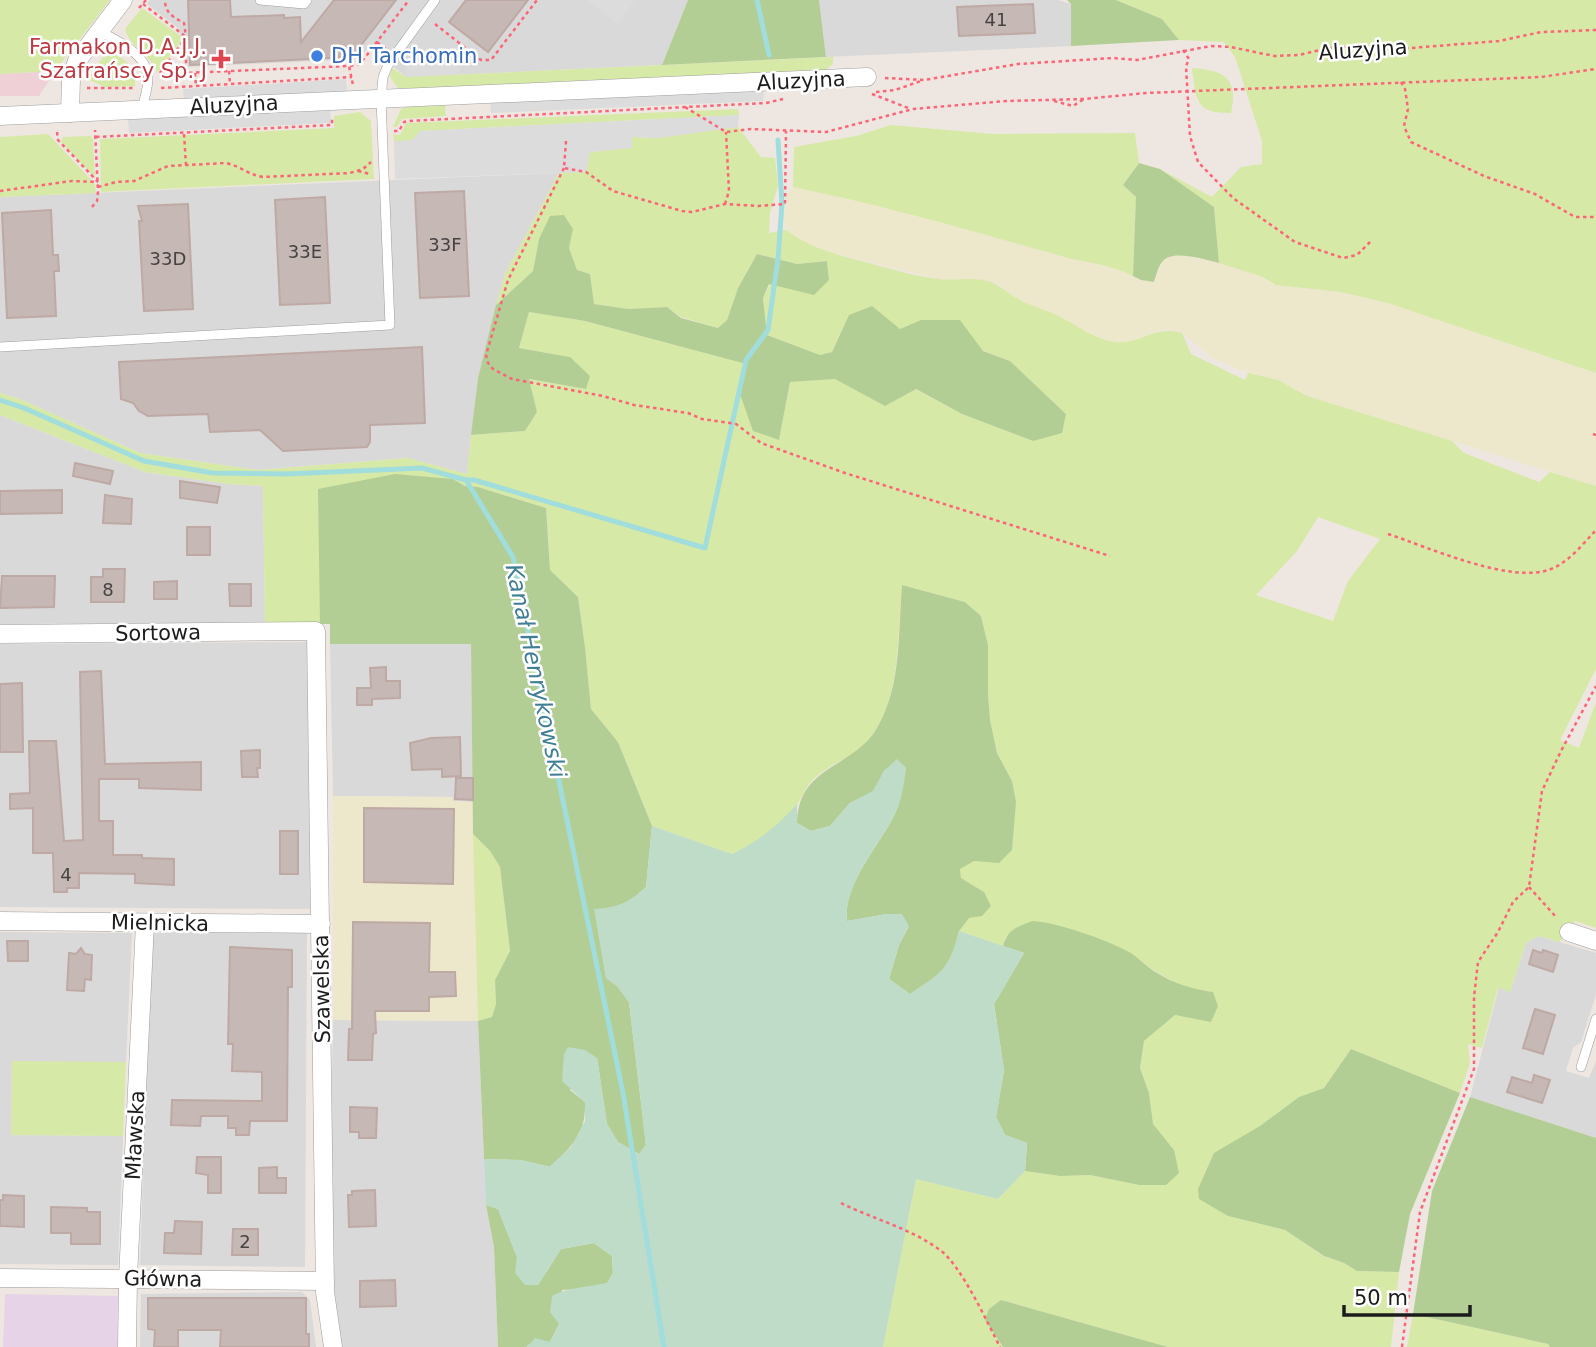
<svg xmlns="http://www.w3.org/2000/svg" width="1596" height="1347" font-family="'DejaVu Sans',sans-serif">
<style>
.residential{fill:#dad9d9}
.commercial{fill:#efd0d6}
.industrial{fill:#e6d3e7}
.farmland{fill:#ede8cc}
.grass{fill:#d7e9a6;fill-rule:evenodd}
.forest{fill:#b3ce95}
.wetland{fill:#bedcc7}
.parking{fill:#dcdcdc}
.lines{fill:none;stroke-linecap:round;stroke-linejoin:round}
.stream{stroke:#a0dddc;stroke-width:5}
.building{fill:#c5b8b5;stroke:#bfa9a4;stroke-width:2}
.lane-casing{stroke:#9d9d9d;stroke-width:10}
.street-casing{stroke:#9d9d9d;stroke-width:19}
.path{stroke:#fc6478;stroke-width:2.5;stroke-dasharray:3.5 3.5;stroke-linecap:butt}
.lane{stroke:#fff;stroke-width:9}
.street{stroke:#fff;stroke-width:18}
.shop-dot{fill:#3f7fe0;stroke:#fff;stroke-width:2.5}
.health-dot{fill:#e0444e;stroke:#fff;stroke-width:2.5}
.labels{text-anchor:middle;stroke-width:5;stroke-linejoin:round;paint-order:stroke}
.number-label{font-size:18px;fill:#464342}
.health-label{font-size:21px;fill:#be3a42;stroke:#fff;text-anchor:end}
.street-label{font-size:21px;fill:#1c1c1c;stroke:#fff}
.shop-label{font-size:21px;fill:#366cbe;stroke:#fff;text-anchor:start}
.water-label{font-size:23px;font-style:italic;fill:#407e95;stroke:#fff}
</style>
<rect width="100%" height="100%" fill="#eee7e1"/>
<!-- residential -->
<g class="residential">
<polygon points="150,0 688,0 662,65 406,77 369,47 359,59 188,67 179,29 147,4"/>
<polygon points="819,0 1058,0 1071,4 1071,46 826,57"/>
<polygon points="559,173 505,274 478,378 467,474 407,458 258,470 140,453 20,399 0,393 0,197"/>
<polygon points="0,415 145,472 229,484 263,486 265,623 0,624"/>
<polygon points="309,642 310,909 0,907 0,644"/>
<polygon points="471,643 473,802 452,801 452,797 333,796 330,644"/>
<polygon points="0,932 132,933 126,1062 12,1062 11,1135 123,1136 118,1265 0,1264"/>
<polygon points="151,933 307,933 305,1267 140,1265"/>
<polygon points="1539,936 1596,953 1596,995 1581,1042 1573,1048 1566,1071 1589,1078 1596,1061 1596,1138 1470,1097 1499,987 1510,992 1526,943"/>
<polygon points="333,1020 478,1021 486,1205 494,1247 498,1347 341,1347 329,1246"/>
<polygon points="302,1292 310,1300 316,1347 140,1347 141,1294"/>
</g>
<!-- commercial -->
<polygon class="commercial" points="55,71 39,96 0,96 0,74"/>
<!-- industrial -->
<polygon class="industrial" points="5,1294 118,1296 117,1347 3,1347"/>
<!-- farmland -->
<g class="farmland">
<polygon points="793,187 842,196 1001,237 1064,257 1122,270 1141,280 1154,282 1163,260 1170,256 1182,255 1219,263 1263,277 1276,285 1341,292 1388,303 1596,373 1596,486 1307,396 1278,380 1248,373 1214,359 1182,333 1169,329 1154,332 1131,342 1114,342 1092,336 1056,314 1034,307 1015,298 1000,285 987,280 937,279 829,252 801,241 786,230 784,219 786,194"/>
<polygon points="333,796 452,797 453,801 473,802 478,1021 333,1020"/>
</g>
<!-- grass -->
<g class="grass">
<polygon points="0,0 110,0 55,71 0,74"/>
<polygon points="1116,0 1596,0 1596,373 1388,303 1341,292 1276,285 1263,277 1219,263 1214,207 1160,169 1212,197 1241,167 1262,164 1262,141 1235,57 1224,42 1179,40 1162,19"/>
<path d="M142,8l41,30 -25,35c-7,-18 -29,-26 -33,-44z"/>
<path d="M107,52c17,4 29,15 28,34l-30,1 -14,-6v-8z"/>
<polygon points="833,57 833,64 826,70 404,89 398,88 390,77 392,68 406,77"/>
<path d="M1192,68c32,2 47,10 39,45 -36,1 -35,-14 -39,-45z"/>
<polygon points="445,105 446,116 402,119 397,127 393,127 401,109 406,107"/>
<polygon points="738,109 739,115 420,131 413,141 394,141 393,134 400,135 406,123"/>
<polygon points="360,112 371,121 374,179 101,192 100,139 334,128 334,116"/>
<path d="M891,125l102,9 142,-1 4,30 -16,22 13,12 -3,79c-22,-12 -48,-13 -72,-20 -89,-25 -178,-51 -268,-69l1,-40 62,-11z"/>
<path d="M738,127l23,30 14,1 3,28 -8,27 -1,20 17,-3c28,21 61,27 94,36 19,5 38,11 58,13 16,2 37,-3 53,3 10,4 17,11 27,17 12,7 26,10 39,16 20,10 36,24 58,27 27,3 37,-17 67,-9l9,21 54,26 3,-7 30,7 29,16 145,45 12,12 75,29 11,-10 46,14v183l-36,71 19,8 17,-46v226l-21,-7 -15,21 -21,-6 -13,7 -16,49 -12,-4 -16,60 -14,-4 2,19 -10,30 -109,-44 -27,39 -25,9 -39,29 -32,90 57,14 38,26 21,7 13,8 42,1 -8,75h-223l-167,-47 -16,20 18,27h-120l33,-168 82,20 27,-28 35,5 30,-1 49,10 35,-35 -21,-25 -4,-32 -9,-25 4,-27 31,-26 36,6 2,-29 -29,-5 -28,-15 -26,-19 -125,-16 -2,9 -44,-15 25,-39 -23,-14 -2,-9 15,-8 25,1 13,-81 -15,-28 -7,-33 -2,-27v-48l-7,-29 -16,-14 -63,-17c-5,50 0,118 -36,158 -16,16 -42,23 -57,41 -5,7 -8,16 -13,22 -19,22 -39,36 -64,48l-80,-28 -34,-84 -27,-33 -6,-62 -7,-50 -28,-27 -4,-62 -68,-21 -13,-1 -12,-7 -133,145 -55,-1 -2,-137 -34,-2 -84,-12 -145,-57v-22l20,6 120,54 118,17 150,-12 59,16 4,-39 54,-4 12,-19 -9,-33 58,10 -16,-32 -51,-9 10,-36 56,9 161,43 -6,30 39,46 11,-58 45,-3 50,26 30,-16 47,25 71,27 33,-27 -56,-53 -26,-10 -63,-31 -21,9 -51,-14 -17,37 -12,3 -53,-20 -4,-37 7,-14 59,-4 -2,-19 -30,3 -40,-10 -19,34 -11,32 -9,8 -37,-11 -14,-10 -39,2 -34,-5 -4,-30 -13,-4 -8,-22 -30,-9 -6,32 -37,34 9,-31 54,-101 31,-21 42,-4 -1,-11 27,1zM1318,517l62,22 -32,42 -15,40 -77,-26 41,-44z"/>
<polygon points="48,134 95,184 96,193 0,197 0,137"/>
<polygon points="90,136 93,139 95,178 61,142 63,137"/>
<polygon points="473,834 490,851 500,867 510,951 495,980 496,1004 492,1017 478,1021"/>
<polygon points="12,1061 126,1062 123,1136 11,1135"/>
<polygon points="1413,1314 1548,1344 1550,1347 1407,1347"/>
</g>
<!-- forest -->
<g class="forest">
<polygon points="688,0 819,0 826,57 662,65"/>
<polygon points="1067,0 1116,0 1162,19 1179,40 1071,46 1071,4"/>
<path d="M1139,163l21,6 54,38 5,56c-13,-3 -46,-14 -56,-2 -5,5 -7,15 -9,21l-13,-2 -8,-4 3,-79 -13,-12z"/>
<polygon points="564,215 573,229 569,248 577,270 590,274 594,304 628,309 667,307 681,318 718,328 727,320 738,288 757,254 797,264 827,261 829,280 814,295 769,284 763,298 767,335 820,355 832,352 849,315 872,306 900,329 921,320 960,320 983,351 1010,361 1066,414 1062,433 1033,441 962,414 916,389 885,406 835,379 790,382 779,440 753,431 740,394 746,364 585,321 529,312 519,348 570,357 590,376 586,389 529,379 537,412 525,431 471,435 478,378 496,305 533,271 539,239 550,216"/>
<path d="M395,474l58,5 12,7 13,1 68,21 4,62 28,27 7,50 6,62 27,33 34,84 -6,61c-18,17 -28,20 -51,23l11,68 11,8 12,16 17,143 -7,9 -21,-12 -11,-18 -10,-66 -27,32 15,12c1,33 -13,44 -35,65l-29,-7 -37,-1 -6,-138 14,-4 4,-13 -1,-24 15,-29 -10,-84 -10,-16 -17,-17 -2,-190h-141v-20h-10l-2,-135z"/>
<path d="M902,585l63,17 16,14 7,29v48l2,27 7,33 15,28 4,21 -4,48 -13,13 -25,-2 -14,8 1,9 23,14 7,14 -9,10 -13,2 -10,13 -7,28 -15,17 -27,18 -21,-15 10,-34 10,-19 -22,-12 -40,7c-4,-36 31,-74 47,-105 7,-14 8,-33 12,-48l-9,-8 -13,11 -10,20 -24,12 -20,23 -19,5 -14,-8c1,-58 56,-54 80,-95 25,-43 21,-96 25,-143z"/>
<path d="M1033,921c24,1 77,20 98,32 9,6 17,15 26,20 18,11 35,16 56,19l5,14 -7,16 -36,-7 -31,26 -4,27 9,25 4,31 21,26 5,23 -13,12h-27l-49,-10 -30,1 -35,-5 2,-28 -22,-8 -9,-18 8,-47 -10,-66 30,-51 -21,-7c4,-16 15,-20 30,-25z"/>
<polygon points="1351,1049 1460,1093 1410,1214 1399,1272 1357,1271 1344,1263 1324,1256 1285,1230 1228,1216 1199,1199 1198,1189 1214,1153 1260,1126 1299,1097 1324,1088"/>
<polygon points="1470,1097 1596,1138 1596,1347 1550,1347 1548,1344 1413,1314 1432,1191"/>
<polygon points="486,1205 498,1209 517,1257 516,1273 538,1285 561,1249 594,1243 612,1256 613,1273 607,1283 583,1289 562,1290 559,1324 550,1342 528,1345 527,1347 498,1347 494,1247"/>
<polygon points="1001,1300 1168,1347 1003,1347 985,1320 989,1309"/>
</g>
<!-- wetland -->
<path class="wetland" d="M897,759l9,9c-2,16 -4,33 -12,48 -16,29 -51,71 -47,105l40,-7h15l7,12 -10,19 -10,34 21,15c32,-21 39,-25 49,-63l65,22 -30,51 10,66 -8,47 9,18 22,8 -2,28 -27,28 -82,-20 -33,168h-356l8,-9 15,4 9,-18 -9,-12 2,-16c16,-9 37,-9 55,-13l6,-10 -1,-17 -18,-13 -33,6 -23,36h-13l-10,-12 2,-16 -19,-48 -12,-4 -2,-46 37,1 28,7 22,-20 14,-26v-19l-23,-21 2,-27 4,-7 17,3 12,8 10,66 11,18 21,12 7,-9 -17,-143 -12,-16 -11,-8 -12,-69c23,-1 36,-7 52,-22l6,-61 80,28c27,-13 45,-28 65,-50v19l14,8 19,-5 20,-23 23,-12 11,-20z"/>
<!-- parking -->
<g class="parking">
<polygon points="586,0 635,0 618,24"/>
<polygon points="459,48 459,74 407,76 407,69 403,64 413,50"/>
<polygon points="346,79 347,92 184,103 183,89"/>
<polygon points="767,88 764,92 763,101 491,113 490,103 487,101"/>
<polygon points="330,108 331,123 129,133 128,119"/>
<polygon points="739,115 738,127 658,138 632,137 632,148 590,152 586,172 395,179 394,141 412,140 420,131"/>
</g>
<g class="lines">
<!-- stream -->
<g class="stream">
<polyline points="757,0 769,55"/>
<polyline points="0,400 24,408 144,461 213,473 286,474 422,468 466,480 513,557 623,1093 664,1347"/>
<polyline points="466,480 474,480 705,548 746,360 768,330 778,259 782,204 778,140"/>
</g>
</g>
<!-- building -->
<g class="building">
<polygon points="188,0 230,0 231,17 284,15 284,18 300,17 301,42 334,0 396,0 352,57 190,65"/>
<polygon points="466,0 528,0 488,52 449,22"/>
<polygon points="1033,4 1035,33 959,36 957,7"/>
<polygon points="464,191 469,296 420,298 415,193"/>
<polygon points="325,197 330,303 280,305 275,200"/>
<polygon points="188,204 193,309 144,311 139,221 142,221 138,206"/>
<polygon points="51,210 53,255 58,255 59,271 54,271 56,316 7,318 2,213"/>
<polygon points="422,347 425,423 370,425 370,442 367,447 283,451 260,430 210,432 208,414 148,416 139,411 133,403 121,399 119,362"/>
<polygon points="75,463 113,471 110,484 73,476"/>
<polygon points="180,481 220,487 217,503 180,498"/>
<polygon points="62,490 62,513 0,514 0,491"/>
<polygon points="105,495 132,499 131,524 103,523"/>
<rect x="187" y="527" width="23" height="28"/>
<polygon points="103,569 125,569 124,602 91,602 91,577 103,577"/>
<polygon points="2,576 55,576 54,607 0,608"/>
<polygon points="177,581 177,599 154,599 154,582"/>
<polygon points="229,584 251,584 251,606 230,606"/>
<polygon points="386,667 386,681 400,681 400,698 372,699 372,705 357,705 357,688 371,688 370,668"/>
<polygon points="101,671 105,764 201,762 201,790 139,788 139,779 99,779 99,821 113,821 113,855 142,855 142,858 174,859 174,885 135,883 135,874 79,873 79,888 67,888 67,892 54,892 53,853 33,853 33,808 10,809 10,794 30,793 29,741 56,741 64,841 83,840 80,672"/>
<polygon points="22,683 23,752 0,752 0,684"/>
<polygon points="460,737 461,776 442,777 442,769 412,770 410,743 431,738"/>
<polygon points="260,750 260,768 257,768 258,777 242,777 241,751"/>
<polygon points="456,778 473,778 473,800 455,799"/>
<polygon points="364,808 454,809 453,884 364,882"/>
<rect x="280" y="831" width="18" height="43"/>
<polygon points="353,922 430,923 429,972 455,972 456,996 429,997 429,1011 375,1011 376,1033 373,1034 372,1060 348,1060 349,1029 352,1029"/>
<polygon points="7,941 28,941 28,961 8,961"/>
<polygon points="230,947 292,950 292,987 288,987 287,1121 250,1121 249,1135 236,1135 236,1128 228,1128 228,1116 201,1116 200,1126 171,1125 172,1100 262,1101 262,1072 232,1071 233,1044 228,1044"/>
<polygon points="81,948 85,954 92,955 91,980 85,979 84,991 67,990 69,953 76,954"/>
<polygon points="1533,950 1542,953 1543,950 1558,955 1553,972 1529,964"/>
<polygon points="1535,1009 1555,1015 1543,1054 1523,1048"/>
<polygon points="1534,1075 1550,1080 1542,1103 1507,1092 1512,1077 1532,1083"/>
<polygon points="350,1107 377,1108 376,1138 359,1138 359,1132 350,1132"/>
<polygon points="197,1157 221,1157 221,1193 208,1193 208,1175 196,1173"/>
<polygon points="277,1167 277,1178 286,1178 286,1193 259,1193 259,1168"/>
<polygon points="375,1190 376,1226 349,1227 348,1195 352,1195 352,1191"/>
<polygon points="3,1195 24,1196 24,1227 0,1226 0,1200 3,1200"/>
<polygon points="51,1207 87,1208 87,1212 100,1212 100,1244 71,1244 71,1233 51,1233"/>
<polygon points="175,1221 202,1222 201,1254 164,1253 165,1233 174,1233"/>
<polygon points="233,1229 258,1229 258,1255 232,1255"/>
<polygon points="395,1280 396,1306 360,1307 360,1281"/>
<polygon points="148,1298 306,1298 306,1334 309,1334 309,1347 220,1347 221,1330 178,1330 178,1347 154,1347 155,1330 148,1329"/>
</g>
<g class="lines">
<!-- lane casing -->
<g class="lane-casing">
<g id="lane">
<polyline points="260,0 304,4 307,0"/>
<path d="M99,31c17,9 46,22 49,44 1,11 -4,24 -6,34"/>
<polyline points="0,347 390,325 381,99 383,77 388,65 435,0"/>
<polyline points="1581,1067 1596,1019"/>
</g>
</g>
<!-- street casing -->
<g class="street-casing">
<g id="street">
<polyline points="70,113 71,79 77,61 123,0"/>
<polyline points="0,116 867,77"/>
<polyline points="0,634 316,631 325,1292 333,1347"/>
<polyline points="0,921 321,924"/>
<polyline points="1569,932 1596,941"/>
<polyline points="0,1278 325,1281"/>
<polyline points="127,1347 128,1278 145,923"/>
</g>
</g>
<!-- path -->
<g class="path">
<polyline points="143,4 186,37 186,73"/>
<polyline points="139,8 146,0"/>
<polyline points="435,24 481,60 491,60 537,0"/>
<polyline points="377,42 386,49"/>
<polyline points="1183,50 1189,59 1186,66 1190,136 1198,162 1233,198 1295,242 1343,258 1357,255 1370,242"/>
<polyline points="350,66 360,64 409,0"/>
<polyline points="229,71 230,84"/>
<path d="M160,73l26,-36 -2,-14c-11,-6 -19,-10 -19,-23"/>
<polyline points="195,73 196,86"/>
<polyline points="161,74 349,66 353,85"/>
<polyline points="885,78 924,80 1018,64 1113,58 1137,60 1211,46 1231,47 1274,56 1299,55 1328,48 1347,47 1386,50 1499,41 1541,32 1596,30"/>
<polyline points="1401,82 1405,89 1408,109 1404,126 1411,142 1484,176 1535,194 1575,217 1596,217"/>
<polyline points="87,88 133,88"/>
<polyline points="161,88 352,77"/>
<polyline points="876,92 895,90 921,81"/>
<polyline points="872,94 911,109"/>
<polyline points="1054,101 1073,106 1084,99"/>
<polyline points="685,107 726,132 751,129 826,132 913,109 1006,101 1084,99 1146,93 1541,77 1596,69"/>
<polyline points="394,131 399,131 404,122 408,121 766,103 783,99"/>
<polyline points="57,132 58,140 98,182"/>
<polyline points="184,134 186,165"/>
<polyline points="96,137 332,125 332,117"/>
<polyline points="566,141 564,168 586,172 613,191 682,211 692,212 725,204 758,206 785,204 786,131"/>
<polyline points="564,168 508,280 486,355 488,363 493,369 512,379 603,396 634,405 688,413 702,419 736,424 761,443 845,473 1110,556"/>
<polyline points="358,171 370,174"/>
<path d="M98,187l18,-5 18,-1 34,-15 58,-3c14,3 23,12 37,14l87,-4 13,-4 8,-7"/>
<polyline points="0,191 72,181 98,182"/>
<polyline points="725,204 729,191 726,132"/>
<polyline points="92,207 97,201 98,192 95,130"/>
<polyline points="1593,434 1596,435"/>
<path d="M1388,534c40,13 124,51 163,35 18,-7 32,-25 45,-39"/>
<polyline points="1529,887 1557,918"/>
<path d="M841,1203c32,16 69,25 99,47 21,15 47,72 60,97"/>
<polyline points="1402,1347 1420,1212 1474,1069 1474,997 1478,962 1498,932 1513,902 1529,887 1542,791 1561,751 1596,686"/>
</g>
<!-- lane -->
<use href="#lane" class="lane"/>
<!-- street -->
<use href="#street" class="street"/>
</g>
<!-- markers -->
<circle class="shop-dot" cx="317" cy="56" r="7"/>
<path class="health-dot" d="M217.5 48.5h7v7h7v7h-7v7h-7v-7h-7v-7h7z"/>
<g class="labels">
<!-- number labels -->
<g class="number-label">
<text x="996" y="26">41</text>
<text x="445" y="251">33F</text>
<text x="305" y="258">33E</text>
<text x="168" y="265">33D</text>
<text x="108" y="596">8</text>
<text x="66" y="881">4</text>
<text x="245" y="1248">2</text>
</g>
<!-- health labels -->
<g class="health-label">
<text x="207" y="54">Farmakon D.A.J.J.<tspan x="207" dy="24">Szafrańscy Sp. J</tspan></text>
</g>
<!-- street labels -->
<g class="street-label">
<text transform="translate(1363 50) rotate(-4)" y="7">Aluzyjna</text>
<text transform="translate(801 81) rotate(-3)" y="7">Aluzyjna</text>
<text transform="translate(234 105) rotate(-3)" y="7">Aluzyjna</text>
<text transform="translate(158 633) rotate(-1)" y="7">Sortowa</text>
<text transform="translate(160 923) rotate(1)" y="7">Mielnicka</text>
<text transform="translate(322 989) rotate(-91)" y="7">Szawelska</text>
<text transform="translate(135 1135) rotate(-87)" y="7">Mławska</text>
<text transform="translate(163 1279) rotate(1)" y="7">Główna</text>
</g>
<!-- shop labels -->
<g class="shop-label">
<text x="331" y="63">DH Tarchomin</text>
</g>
<!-- water labels -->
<g class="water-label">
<text transform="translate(536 671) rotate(78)" y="8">Kanał Henrykowski</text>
</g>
</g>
<!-- scale -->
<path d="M1344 1305v10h126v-10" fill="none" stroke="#1c1c1c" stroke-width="3.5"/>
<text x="1354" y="1305" font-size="21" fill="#1c1c1c" stroke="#ffffff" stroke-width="5" paint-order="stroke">50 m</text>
</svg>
